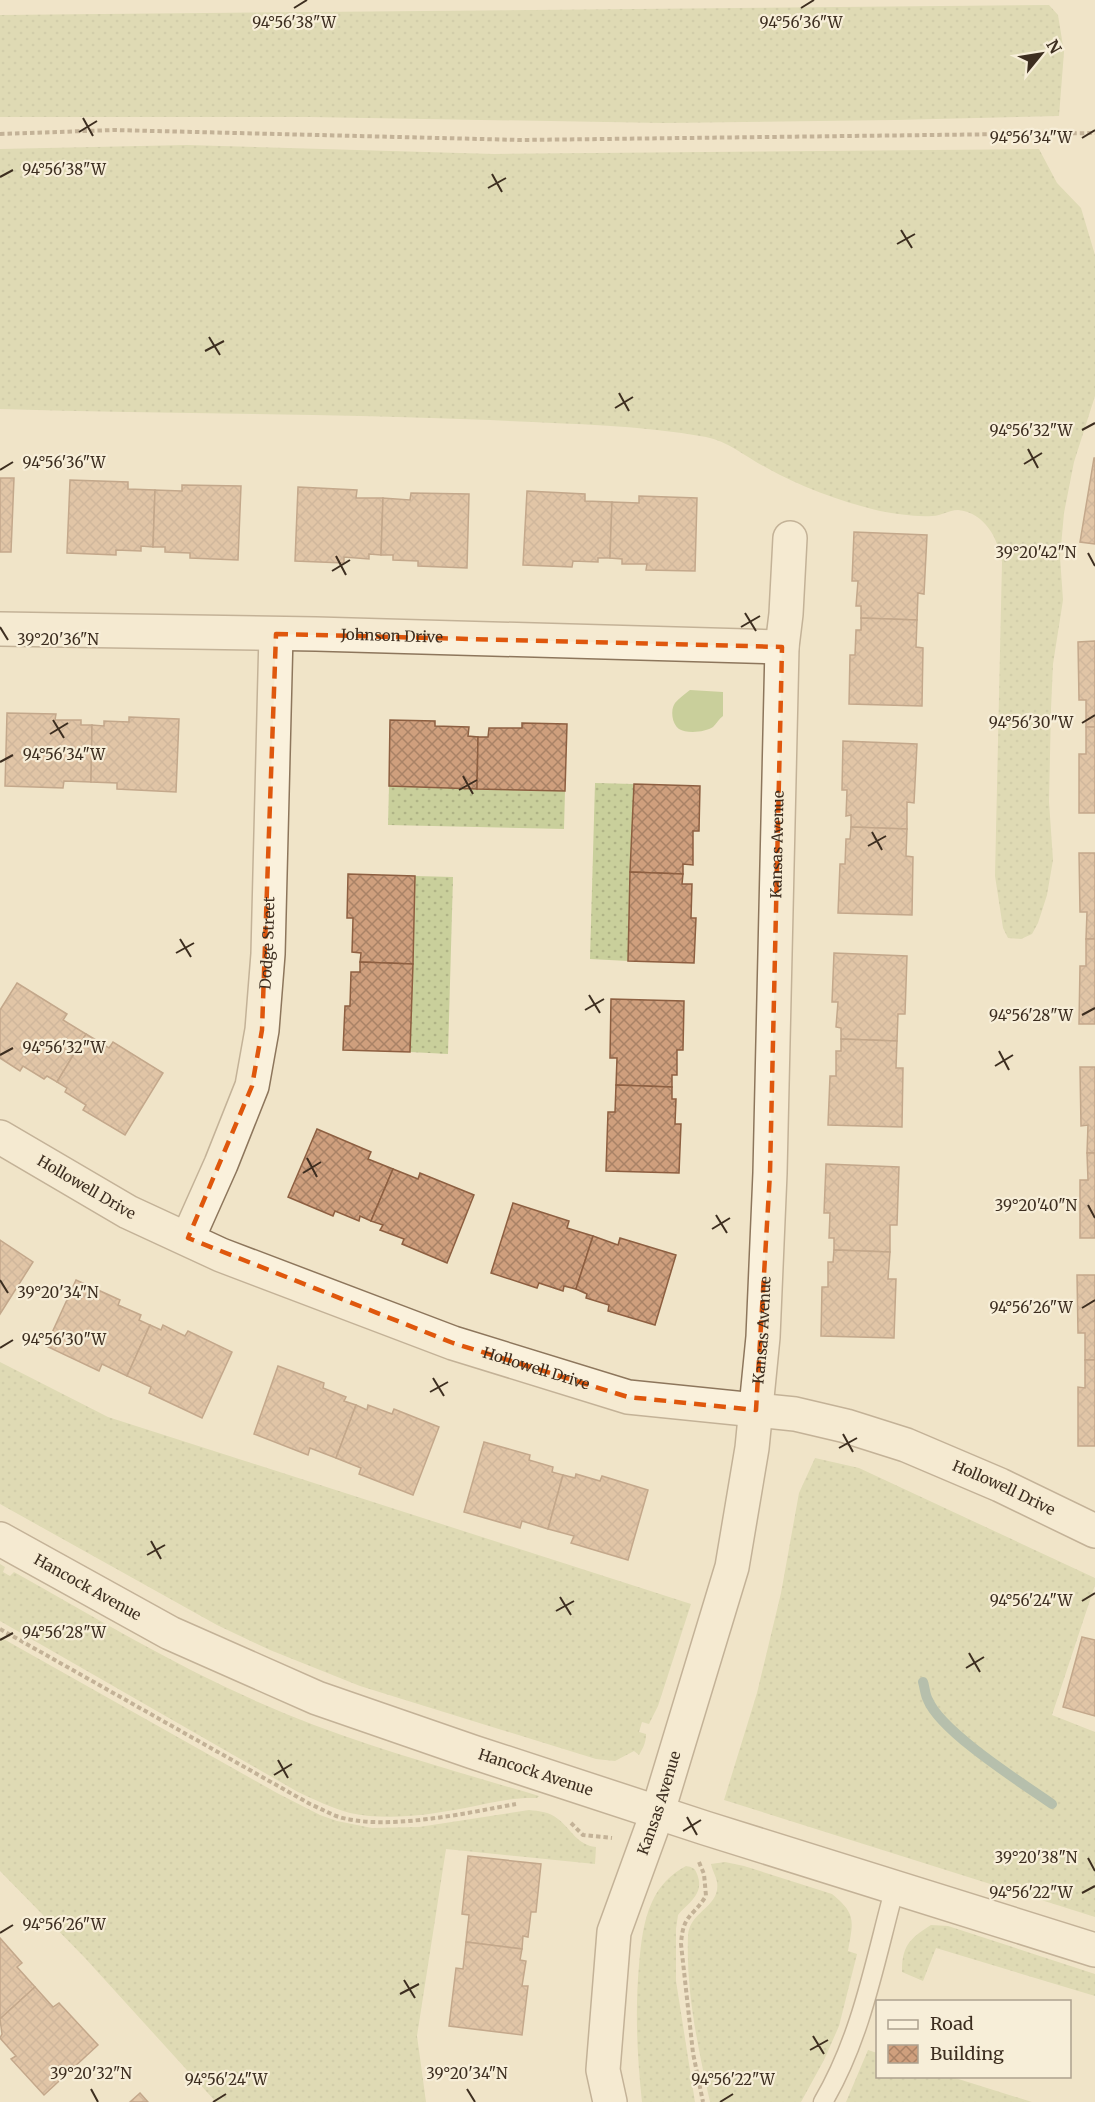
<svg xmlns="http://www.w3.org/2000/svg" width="1095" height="2102" font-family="Merriweather,serif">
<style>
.grass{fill:url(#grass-dots)}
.park{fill:#c9cf9b}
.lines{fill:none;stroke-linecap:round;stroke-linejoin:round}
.stream{stroke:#6f938a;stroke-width:10}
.building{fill:url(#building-cross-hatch);stroke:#8d5f41;stroke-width:1.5}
.service-casing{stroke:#8d765c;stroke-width:21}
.minor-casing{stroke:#8d765c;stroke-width:36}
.path{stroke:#8d765c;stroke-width:4;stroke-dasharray:4.5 3;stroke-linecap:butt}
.service{stroke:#faf1dc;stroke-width:18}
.minor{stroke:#faf1dc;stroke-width:33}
.marked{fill:none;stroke:#df570d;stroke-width:4.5;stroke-dasharray:12 8;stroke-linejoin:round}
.ticks{fill:none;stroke:#3d2e20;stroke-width:2}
.labels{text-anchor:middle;stroke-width:4.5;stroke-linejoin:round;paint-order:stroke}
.street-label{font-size:15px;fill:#3d2e20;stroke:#f7eed8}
.ticks-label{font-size:15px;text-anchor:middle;fill:#3d2e20;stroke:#f7eed8;stroke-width:4.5;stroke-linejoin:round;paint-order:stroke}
</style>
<defs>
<pattern id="grass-dots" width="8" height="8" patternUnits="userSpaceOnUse" patternTransform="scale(1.5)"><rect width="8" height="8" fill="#c9cf9b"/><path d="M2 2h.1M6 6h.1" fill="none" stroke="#aeb285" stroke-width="1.8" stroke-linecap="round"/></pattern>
<pattern id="building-cross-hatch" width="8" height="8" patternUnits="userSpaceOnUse" patternTransform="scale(1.5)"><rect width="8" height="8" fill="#cf9f7d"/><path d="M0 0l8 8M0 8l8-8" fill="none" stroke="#a98266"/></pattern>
</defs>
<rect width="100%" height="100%" fill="#f0e4c8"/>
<!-- grass -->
<g class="grass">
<polygon points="1049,5 1058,15 1064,52 1059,116 895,120 664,123 310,117 0,117 0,15"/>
<path d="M187,145l307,9 545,-5 18,34 24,25 14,47v141l-21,66 -10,51 -4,44 3,43 -10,64 -2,45 -2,93 4,58 -6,35 -9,28 -6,11 -11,5 -13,-1 -5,-10 -8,-52 7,-314c-4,-24 -17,-49 -44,-52 -10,0 -16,6 -26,6 -17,1 -35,-2 -52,-5 -38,-9 -79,-24 -113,-43 -20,-10 -39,-27 -61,-31 -71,-13 -144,-13 -216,-17 -163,-7 -327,-6 -490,-11v-260z"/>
<polygon points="595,783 634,784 628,961 590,959"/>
<polygon points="389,786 565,791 564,829 388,825"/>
<polygon points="415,876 453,877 448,1054 410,1052"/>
<path d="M0,1362l108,55 583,187 -33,102 -9,18 -7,-2 -3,10 7,2c0,9 -3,14 -7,21l-5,-4 -19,10 -19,-2 -236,-73 -90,-36 -53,-25 -217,-121z"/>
<polygon points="815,1458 859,1468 1095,1578 1095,1585 1052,1715 1095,1732 1095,1917 724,1800 757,1693 781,1593 799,1493"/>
<path d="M0,1564l5,3 -2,5 7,4 4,-4c80,45 160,93 244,130 90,40 187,66 281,94l-2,2c-25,-1 -47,5 -72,10 -37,7 -78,13 -115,5 -18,-5 -35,-13 -52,-21l-298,-171z"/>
<path d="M0,1637l277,156 43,22 17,6 35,7 47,-1 110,-17c10,1 21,2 29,9 14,11 19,26 38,28l-1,17 -149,-15 -29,187 9,66h-210l-131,-144 -85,-87z"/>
<path d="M725,1862l19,4 88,28c25,20 21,28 16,57l9,3 -18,72 -15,34 -23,42h-91c-12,-54 -24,-110 -22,-166 1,-25 33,-29 29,-54 -1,-6 -5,-12 -6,-18z"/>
<path d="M686,1866c6,1 9,2 11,8 8,20 -8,28 -19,41l-2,14v52l19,121h-53c-5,-46 -7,-91 -3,-137 2,-21 4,-44 13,-63 7,-16 19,-28 34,-36z"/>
<path d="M931,1925l17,1 147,48v22l-159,-48 -13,33 -21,-9c0,-26 7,-33 29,-47z"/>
<polygon points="868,2050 877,2053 878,2076 952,2077 1032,2102 846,2102"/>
</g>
<!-- park -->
<path class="park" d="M690,690l33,2v24c-4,3 -7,8 -10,11 -7,5 -26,7 -34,2 -7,-5 -9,-19 -4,-26 4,-5 10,-9 15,-13z"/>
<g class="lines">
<!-- stream -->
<path class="stream" d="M923,1682c2,6 2,13 5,18 13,32 94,83 124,104"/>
</g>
<!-- building -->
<g class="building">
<polygon points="1094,458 1095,458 1095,544 1080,542"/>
<polygon points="0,478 14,478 11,552 0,552"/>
<polygon points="70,480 128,482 128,489 155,490 153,547 141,546 141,551 116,550 116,555 67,553"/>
<polygon points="182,485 241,486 238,560 190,558 190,553 165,552 165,547 153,547 155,490 182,491"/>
<polygon points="298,487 357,490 356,498 383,498 381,555 369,554 369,559 344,557 344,563 295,561"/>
<polygon points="527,491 585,494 585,501 612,502 610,558 598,558 598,562 573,561 572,567 523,565"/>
<polygon points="411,493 469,494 467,568 418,566 418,561 393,560 393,555 381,555 383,498 410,500"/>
<polygon points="639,496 697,498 695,571 646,570 647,564 622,564 622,559 610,558 612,502 639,503"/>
<polygon points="854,532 927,535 924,594 918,593 917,620 861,618 861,606 856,606 858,581 852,581"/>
<polygon points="861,618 917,620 916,647 923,648 922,706 849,704 850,655 855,655 856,630 861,630"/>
<polygon points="1095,641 1095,727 1086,727 1086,700 1079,700 1078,642"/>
<polygon points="7,713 56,714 55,720 81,720 81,725 92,725 91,782 64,781 63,788 5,786"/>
<polygon points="129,717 179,719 176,792 117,789 117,783 91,782 92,725 104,726 104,721 129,722"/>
<polygon points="390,720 435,721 435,726 469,727 468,736 478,737 477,789 389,786"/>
<polygon points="522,723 567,724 565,791 477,789 478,737 488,737 489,728 522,728"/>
<polygon points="1086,727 1095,727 1095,813 1079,813 1079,754 1086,754"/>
<polygon points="843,741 917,744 914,803 907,802 907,829 851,827 851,815 846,816 847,790 842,790"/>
<polygon points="634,784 700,786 699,831 693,831 693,865 683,864 683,874 630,872"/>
<polygon points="851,827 907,829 906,856 913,857 912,915 838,913 840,864 845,864 846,839 850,839"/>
<polygon points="1079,853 1095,853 1095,939 1086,939 1087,912 1080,912"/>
<polygon points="630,872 683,874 682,884 692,884 691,918 696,918 694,963 628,961"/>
<polygon points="348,874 415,876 413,964 360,962 361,953 352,952 353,918 347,918"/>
<polygon points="1086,939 1095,939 1095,1024 1079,1024 1080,966 1086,966"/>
<polygon points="834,953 907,956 905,1014 898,1014 897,1041 841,1039 841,1028 836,1027 838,1002 832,1002"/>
<polygon points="360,962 413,964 410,1052 343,1050 345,1006 350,1006 351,972 360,972"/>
<polygon points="17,983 67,1014 63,1020 86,1034 57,1082 47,1076 44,1079 23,1066 20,1071 0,1058 0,1010"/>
<polygon points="611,999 684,1001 683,1050 677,1050 677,1075 672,1075 672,1087 616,1085 617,1058 610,1058"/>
<polygon points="86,1034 109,1048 113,1042 163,1073 125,1135 83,1110 86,1105 65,1092 67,1088 57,1082"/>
<polygon points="841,1039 897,1041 896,1068 903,1068 902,1127 828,1125 830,1076 836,1076 836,1051 841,1051"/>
<polygon points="1080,1067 1095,1067 1095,1153 1087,1153 1088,1125 1081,1126"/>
<polygon points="616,1085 672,1087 672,1099 676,1099 675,1124 681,1124 679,1173 606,1171 608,1112 615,1112"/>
<polygon points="317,1129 371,1152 368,1159 393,1169 371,1221 360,1216 359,1221 335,1211 333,1216 288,1197"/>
<polygon points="1087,1153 1095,1153 1095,1238 1080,1238 1080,1180 1088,1180"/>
<polygon points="826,1164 899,1167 897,1225 890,1225 890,1252 834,1250 834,1238 829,1238 830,1213 824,1213"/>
<polygon points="393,1169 418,1179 420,1173 474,1195 447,1263 402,1244 404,1239 380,1230 383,1225 371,1221"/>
<polygon points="513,1203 569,1221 567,1228 593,1236 576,1289 564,1286 563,1291 539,1283 537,1288 491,1273"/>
<polygon points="593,1236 618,1245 620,1238 676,1255 655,1325 608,1311 609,1305 586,1298 587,1294 576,1289"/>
<polygon points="0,1240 33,1262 0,1314"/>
<polygon points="834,1250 890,1252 888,1279 896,1279 894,1338 821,1336 822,1287 828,1287 828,1262 833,1262"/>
<polygon points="1077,1275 1095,1275 1095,1360 1085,1360 1085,1333 1078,1333"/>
<polygon points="76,1280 120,1300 118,1305 141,1315 139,1320 150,1325 127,1376 102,1364 99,1371 46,1346"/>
<polygon points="150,1325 161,1330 163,1325 185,1336 188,1331 232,1352 202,1418 149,1393 151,1387 127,1376"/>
<polygon points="1085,1360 1095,1360 1095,1446 1078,1446 1078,1387 1085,1388"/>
<polygon points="278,1366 324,1383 323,1388 346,1397 344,1401 356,1405 336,1458 310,1448 308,1455 254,1434"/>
<polygon points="356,1405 367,1410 368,1405 392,1414 394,1409 439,1427 413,1495 359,1474 361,1468 336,1458"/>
<polygon points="484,1442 530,1455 529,1460 553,1467 552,1472 563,1475 548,1529 522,1521 520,1528 464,1512"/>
<polygon points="576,1474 600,1481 602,1476 648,1490 628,1560 571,1543 574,1536 548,1529 563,1475 575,1478"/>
<polygon points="1082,1637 1095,1640 1095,1716 1063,1707"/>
<polygon points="468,1856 541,1864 536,1912 531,1912 528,1937 523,1936 522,1949 466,1942 469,1915 462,1914"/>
<polygon points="0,1938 22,1963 17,1967 35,1987 0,2019"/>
<polygon points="466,1942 522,1949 520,1960 526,1961 522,1986 528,1986 522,2035 449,2026 456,1968 463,1969"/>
<polygon points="35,1987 53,2007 59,2003 98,2045 44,2095 11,2059 16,2056 0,2038 2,2034 0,2019"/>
<polygon points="140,2093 148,2102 130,2102"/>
</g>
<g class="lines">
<!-- service casing -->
<g class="service-casing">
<path id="service" d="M823,2102c39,-66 52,-142 72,-215"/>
</g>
<!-- minor casing -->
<g class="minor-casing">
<g id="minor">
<path id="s1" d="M0,629l316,5 466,13"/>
<path id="s2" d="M0,1137l128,75 93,43 232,88 175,54 167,17 51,12 60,19 94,40 95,46"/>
<path id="s3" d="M188,1238l33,-74 31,-78 10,-56 6,-76 8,-320"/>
<path id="s4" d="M0,1539l170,94 147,65 156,54 232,76 390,122"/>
<path id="s5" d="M610,2102l-7,-32 11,-138 44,-121 74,-244 20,-119 11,-111 7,-164 12,-526 4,-33 4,-76"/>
</g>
</g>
<!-- path -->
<g class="path">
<polyline points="0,134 114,130 521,140 1095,133"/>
<path d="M0,1629l310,175c9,4 17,8 26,12 47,16 130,-3 180,-12"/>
<polyline points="571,1823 583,1835 612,1838"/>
<path d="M699,1862l5,12 2,22c-14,22 -23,18 -25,48l12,109 10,49"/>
</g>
<!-- service -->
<use href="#service" class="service"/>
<!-- minor -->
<use href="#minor" class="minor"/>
</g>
<!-- marked area -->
<path d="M0 0H1095V2102H0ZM276,634l506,13 -12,526 -14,237 -128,-13 -175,-54 -265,-105 64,-152 10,-56z" fill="#f0e4c8" fill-opacity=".55" fill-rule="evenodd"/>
<path class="marked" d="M276,634l506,13 -12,526 -14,237 -128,-13 -175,-54 -265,-105 64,-152 10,-56z"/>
<!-- ticks -->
<path class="ticks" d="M294,8l13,-8M801,8l13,-8M83,118l10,18M79,132l18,-11M1082,138l13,-8M492,174l10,18M0,177l13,-7M488,188l18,-10M901,230l11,18M897,244l18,-10M209,337l11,18M205,351l19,-10M619,393l10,18M615,408l18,-11M1082,430l13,-7M1028,449l10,19M1024,464l18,-11M0,470l13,-8M1088,553l7,13M336,556l10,19M332,571l18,-11M745,613l11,18M0,627l8,13M741,627l19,-11M53,720l11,18M1082,723l13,-8M50,734l18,-11M0,762l13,-7M463,776l10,18M459,790l18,-10M872,832l10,18M868,846l18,-10M180,939l11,18M176,953l18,-10M589,995l11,18M585,1010l19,-11M1082,1015l13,-7M999,1051l10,19M0,1055l13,-7M995,1066l18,-11M307,1158l10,19M303,1173l18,-11M1088,1205l7,13M716,1215l11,18M712,1229l18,-11M0,1280l8,13M1082,1308l13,-8M0,1348l13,-8M433,1378l11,18M430,1392l18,-10M843,1434l10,18M839,1448l18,-10M151,1541l10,18M147,1555l18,-10M560,1597l11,18M1082,1601l13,-8M556,1611l18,-10M0,1640l13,-7M969,1653l11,19M966,1668l18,-11M278,1760l10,18M274,1775l18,-11M687,1817l10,18M683,1831l18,-11M1088,1858l7,13M1082,1893l13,-7M0,1933l13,-8M404,1980l11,18M400,1994l19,-10M813,2036l11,18M810,2050l18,-10M91,2089l7,13M467,2089l8,13M213,2102l13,-8M720,2102l13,-8"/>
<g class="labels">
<!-- street labels -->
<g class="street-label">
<text dy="5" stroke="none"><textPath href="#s1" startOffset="392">Johnson Drive</textPath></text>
<text dy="5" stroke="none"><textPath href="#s5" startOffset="1280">Kansas Avenue</textPath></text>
<text dy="5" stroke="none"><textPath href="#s3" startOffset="309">Dodge Street</textPath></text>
<text dy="5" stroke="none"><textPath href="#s2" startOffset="100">Hollowell Drive</textPath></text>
<text dy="5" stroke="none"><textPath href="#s5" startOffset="794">Kansas Avenue</textPath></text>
<text dy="5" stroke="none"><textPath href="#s2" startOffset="586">Hollowell Drive</textPath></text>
<text dy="5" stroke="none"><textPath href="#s2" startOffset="1072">Hollowell Drive</textPath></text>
<text dy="5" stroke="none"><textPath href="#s4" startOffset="100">Hancock Avenue</textPath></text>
<text dy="5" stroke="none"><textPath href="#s4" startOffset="586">Hancock Avenue</textPath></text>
<text dy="5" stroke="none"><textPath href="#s5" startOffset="308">Kansas Avenue</textPath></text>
</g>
</g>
<g class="ticks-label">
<text x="294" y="28">94°56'38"W</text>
<text x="801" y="28">94°56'36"W</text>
<text x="1031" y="143">94°56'34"W</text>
<text x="64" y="175">94°56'38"W</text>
<text x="1031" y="436">94°56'32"W</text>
<text x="64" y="468">94°56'36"W</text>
<text x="1036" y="558">39°20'42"N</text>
<text x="58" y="645">39°20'36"N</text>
<text x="1031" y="728">94°56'30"W</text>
<text x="64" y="760">94°56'34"W</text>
<text x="1031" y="1021">94°56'28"W</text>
<text x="64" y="1053">94°56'32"W</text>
<text x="1036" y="1211">39°20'40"N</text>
<text x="58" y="1298">39°20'34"N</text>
<text x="1031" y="1313">94°56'26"W</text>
<text x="64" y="1345">94°56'30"W</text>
<text x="1031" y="1606">94°56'24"W</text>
<text x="64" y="1638">94°56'28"W</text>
<text x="1036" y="1863">39°20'38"N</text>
<text x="1031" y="1898">94°56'22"W</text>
<text x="64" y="1930">94°56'26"W</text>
<text x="91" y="2079">39°20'32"N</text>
<text x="467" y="2079">39°20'34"N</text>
<text x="226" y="2085">94°56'24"W</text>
<text x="733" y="2085">94°56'22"W</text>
</g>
<!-- legend -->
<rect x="876" y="2000" width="195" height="78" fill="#f7eed8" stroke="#ada18e" stroke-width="1.5"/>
<rect x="888" y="2020" width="30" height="9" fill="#faf1dc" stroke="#ada18e" stroke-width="1.5"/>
<text x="930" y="2030" font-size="18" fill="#3d2e20">Road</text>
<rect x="888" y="2045" width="30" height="18" fill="url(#building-cross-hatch)" stroke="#ada18e" stroke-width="1.5"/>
<text x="930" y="2060" font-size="18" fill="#3d2e20">Building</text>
<!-- north arrow -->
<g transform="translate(1041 54) rotate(60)" stroke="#f7eed8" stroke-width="4.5" paint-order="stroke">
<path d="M0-4.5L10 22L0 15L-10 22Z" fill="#3d2e20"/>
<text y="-9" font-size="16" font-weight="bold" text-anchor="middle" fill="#3d2e20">N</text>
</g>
</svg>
